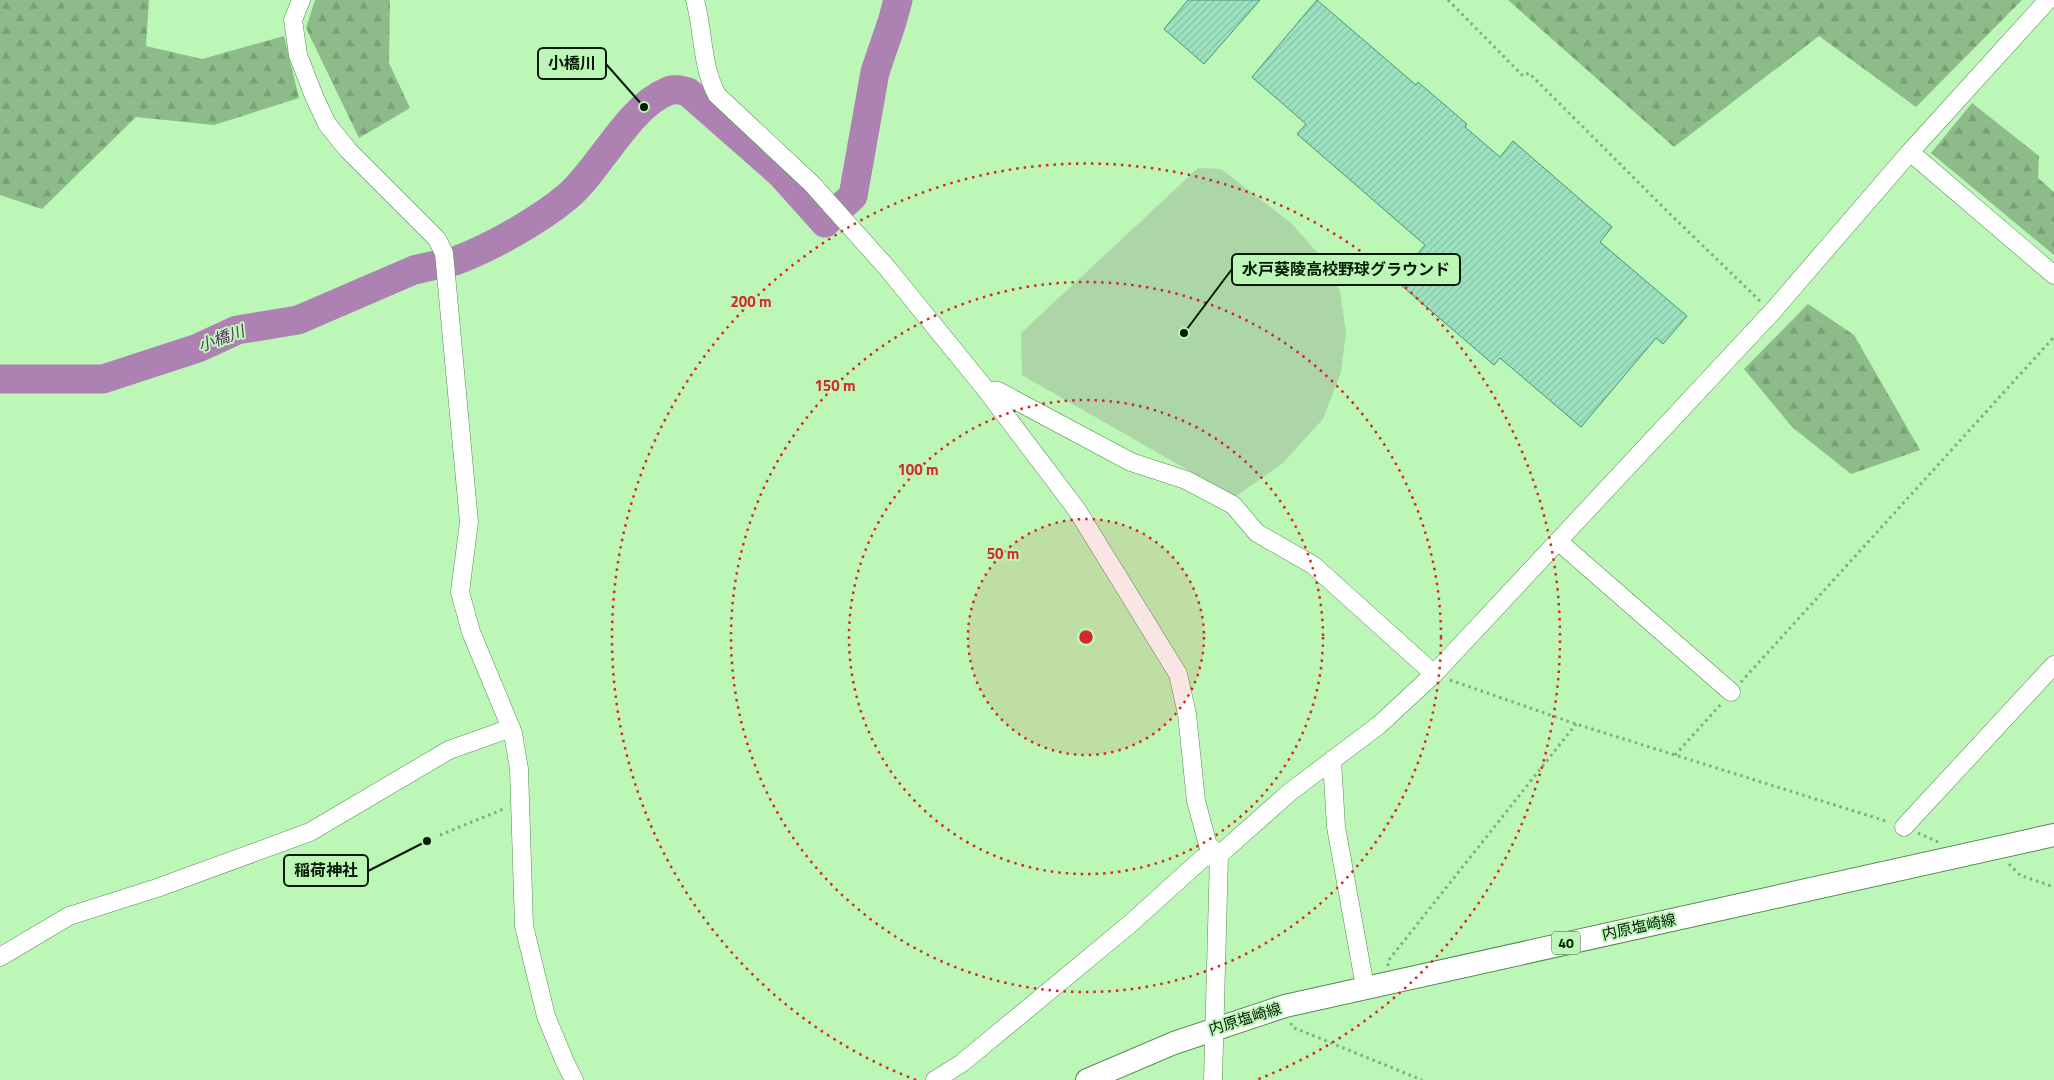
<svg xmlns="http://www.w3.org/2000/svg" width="2054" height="1080" font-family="'Titillium Web','Noto Sans JP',sans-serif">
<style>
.grass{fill:#acd6a8}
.forest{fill:url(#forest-firs)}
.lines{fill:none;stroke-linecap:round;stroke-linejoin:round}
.river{stroke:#ad81b2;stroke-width:29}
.building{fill:url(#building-hatch);stroke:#409873}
.minor-casing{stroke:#578d54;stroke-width:19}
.major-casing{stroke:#578d54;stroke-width:24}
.path{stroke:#7fae7c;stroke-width:3;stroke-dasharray:2.5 4;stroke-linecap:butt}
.minor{stroke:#fff;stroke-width:18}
.major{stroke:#fff;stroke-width:22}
.ring{fill:none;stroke:#d62828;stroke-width:2.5;stroke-dasharray:2.5 5}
.labels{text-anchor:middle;stroke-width:4;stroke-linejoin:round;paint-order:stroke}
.shield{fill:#bcf7b8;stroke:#3c5c3a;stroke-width:1}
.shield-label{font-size:14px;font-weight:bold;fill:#051a04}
.street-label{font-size:15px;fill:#051a04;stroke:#bcf7b8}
.water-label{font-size:16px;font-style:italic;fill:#632d6a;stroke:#bcf7b8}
.centre{fill:#d62828;stroke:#bcf7b8;stroke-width:2.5}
.ring-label{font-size:15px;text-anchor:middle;font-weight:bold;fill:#d62828;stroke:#bcf7b8;stroke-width:4;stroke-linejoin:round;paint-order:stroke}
.leader{fill:none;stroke:#051a04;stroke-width:2}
.callout-dot{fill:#051a04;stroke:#bcf7b8;stroke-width:2}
.callout{fill:#bcf7b8;stroke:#051a04;stroke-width:2}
.callout-label{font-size:16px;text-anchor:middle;font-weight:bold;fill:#051a04}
</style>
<defs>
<pattern id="forest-firs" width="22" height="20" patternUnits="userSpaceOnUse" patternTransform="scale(1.25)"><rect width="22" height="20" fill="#8dbb8a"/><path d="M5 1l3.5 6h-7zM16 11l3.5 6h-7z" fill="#78a075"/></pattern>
<pattern id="building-hatch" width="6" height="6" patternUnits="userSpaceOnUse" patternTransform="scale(1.25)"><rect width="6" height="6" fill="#9ce2c0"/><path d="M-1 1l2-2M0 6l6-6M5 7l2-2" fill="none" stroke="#85c1a3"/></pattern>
</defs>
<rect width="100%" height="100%" fill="#bcf7b8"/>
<!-- grass -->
<polygon class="grass" points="1198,168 1221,169 1291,223 1317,252 1340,291 1346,332 1341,372 1323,419 1283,463 1235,497 1022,375 1021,333"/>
<!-- forest -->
<g class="forest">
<polygon points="0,0 149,0 146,46 202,59 284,36 299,98 214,125 136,117 42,209 0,195"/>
<polygon points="315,0 390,0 389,63 410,108 359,138 306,28"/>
<polygon points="1508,0 2022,0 1916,107 1819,36 1674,147"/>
<polygon points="1972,103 2039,156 2038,178 2054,192 2054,255 1931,153"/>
<polygon points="1808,304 1854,335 1920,450 1851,474 1792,427 1744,369"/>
</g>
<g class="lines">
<!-- river -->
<g class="river">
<polyline points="840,208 853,196 875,72 892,22 898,0"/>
<path d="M455,261c35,-13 83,-40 112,-64 32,-27 61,-89 99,-105 7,-4 15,-2 22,0l93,82 44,49 3,-3"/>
<polyline points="0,379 103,379 198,348 237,330 298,320 414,270 436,265"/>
</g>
</g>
<!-- building -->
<g class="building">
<polygon points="1188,0 1260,0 1204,64 1164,29"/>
<polygon points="1317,0 1416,85 1418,82 1467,124 1465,127 1500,157 1513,141 1612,227 1600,242 1687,316 1663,344 1656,338 1581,427 1500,358 1494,365 1395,280 1425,245 1297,134 1306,124 1252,77"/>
</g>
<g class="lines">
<!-- minor casing -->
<g class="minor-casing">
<g id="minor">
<polyline points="301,0 293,20 298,55 314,96 327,124 348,150 437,239 444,253 469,522 460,592 471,632 513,733 519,769 524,926 546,1016 565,1062 574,1080"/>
<path d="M695,0c9,33 6,65 22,95l95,89 76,85 99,122 90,119 101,164 9,40 9,87 12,44 11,10"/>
<polyline points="1910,152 2054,275"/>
<polyline points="987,391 998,391 1131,462 1186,480 1233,505 1257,533 1313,565 1434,674"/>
<polyline points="1558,541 1731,692"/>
<polyline points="1332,760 1336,827 1365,987"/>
<polyline points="1904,827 2054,665"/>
<polyline points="0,957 69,916 157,888 310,832 449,750 511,728"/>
<polyline points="935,1080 962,1063 1130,924 1203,858 1219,855"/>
<polyline points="1213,1080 1219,855 1290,792 1379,725 1434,674 1772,312 1910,152 2048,0"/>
</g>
</g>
<!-- major casing -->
<g class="major-casing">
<polyline id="major" points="1087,1080 1174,1043 1285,1006 2054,835"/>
</g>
<!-- path -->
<g class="path">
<polyline points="1448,0 1523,76 1529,73 1666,210 1761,302"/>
<polyline points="1450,680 1576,724 1889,822"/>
<polyline points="1741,682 2054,337"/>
<polyline points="1675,755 1722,703"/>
<polyline points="1918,833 1938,842"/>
<polyline points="440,835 506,808"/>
<polyline points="2009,864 2020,875 2054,887"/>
<polyline points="1388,966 1388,961 1576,724"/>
<polyline points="1291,1023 1292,1027 1422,1080"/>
</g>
<!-- minor -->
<use href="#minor" class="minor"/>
<!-- major -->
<use href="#major" class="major"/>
</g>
<!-- distance rings -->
<circle cx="1086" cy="637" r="118" fill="#d62828" fill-opacity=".12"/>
<g class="ring">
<circle cx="1086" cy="637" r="118"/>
<circle cx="1086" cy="637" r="237"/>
<circle cx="1086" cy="637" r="355"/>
<path d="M916 1080A474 474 0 1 1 1256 1080"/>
</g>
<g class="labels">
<!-- shield labels -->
<rect class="shield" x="1552" y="931.5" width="28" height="23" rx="4"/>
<g class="shield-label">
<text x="1566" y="948">40</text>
</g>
<!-- street labels -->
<g class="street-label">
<text transform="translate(1639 927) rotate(-12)" y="5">内原塩崎線</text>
<text transform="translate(1245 1019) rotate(-17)" y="5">内原塩崎線</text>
</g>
<!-- water labels -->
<g class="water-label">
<text transform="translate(221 338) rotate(-20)" y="6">小橋川</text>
</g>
</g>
<circle cx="1086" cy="637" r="8" class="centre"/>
<g class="ring-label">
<text x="751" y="307">200 m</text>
<text x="835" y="391">150 m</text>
<text x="918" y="475">100 m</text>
<text x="1003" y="559">50 m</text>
</g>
<!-- callouts -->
<path class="leader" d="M644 107L606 64M1184 333L1232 269M427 841L368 871"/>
<g class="callout-dot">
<circle cx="644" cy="107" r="5"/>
<circle cx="1184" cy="333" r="5"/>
<circle cx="427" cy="841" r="5"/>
</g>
<g class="callout">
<rect x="538" y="48" width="68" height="31" rx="5"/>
<rect x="1232" y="254" width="228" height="31" rx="5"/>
<rect x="284" y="855" width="84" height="31" rx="5"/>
</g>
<g class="callout-label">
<text x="572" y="69">小橋川</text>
<text x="1346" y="275">水戸葵陵高校野球グラウンド</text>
<text x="326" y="876">稲荷神社</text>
</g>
</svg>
